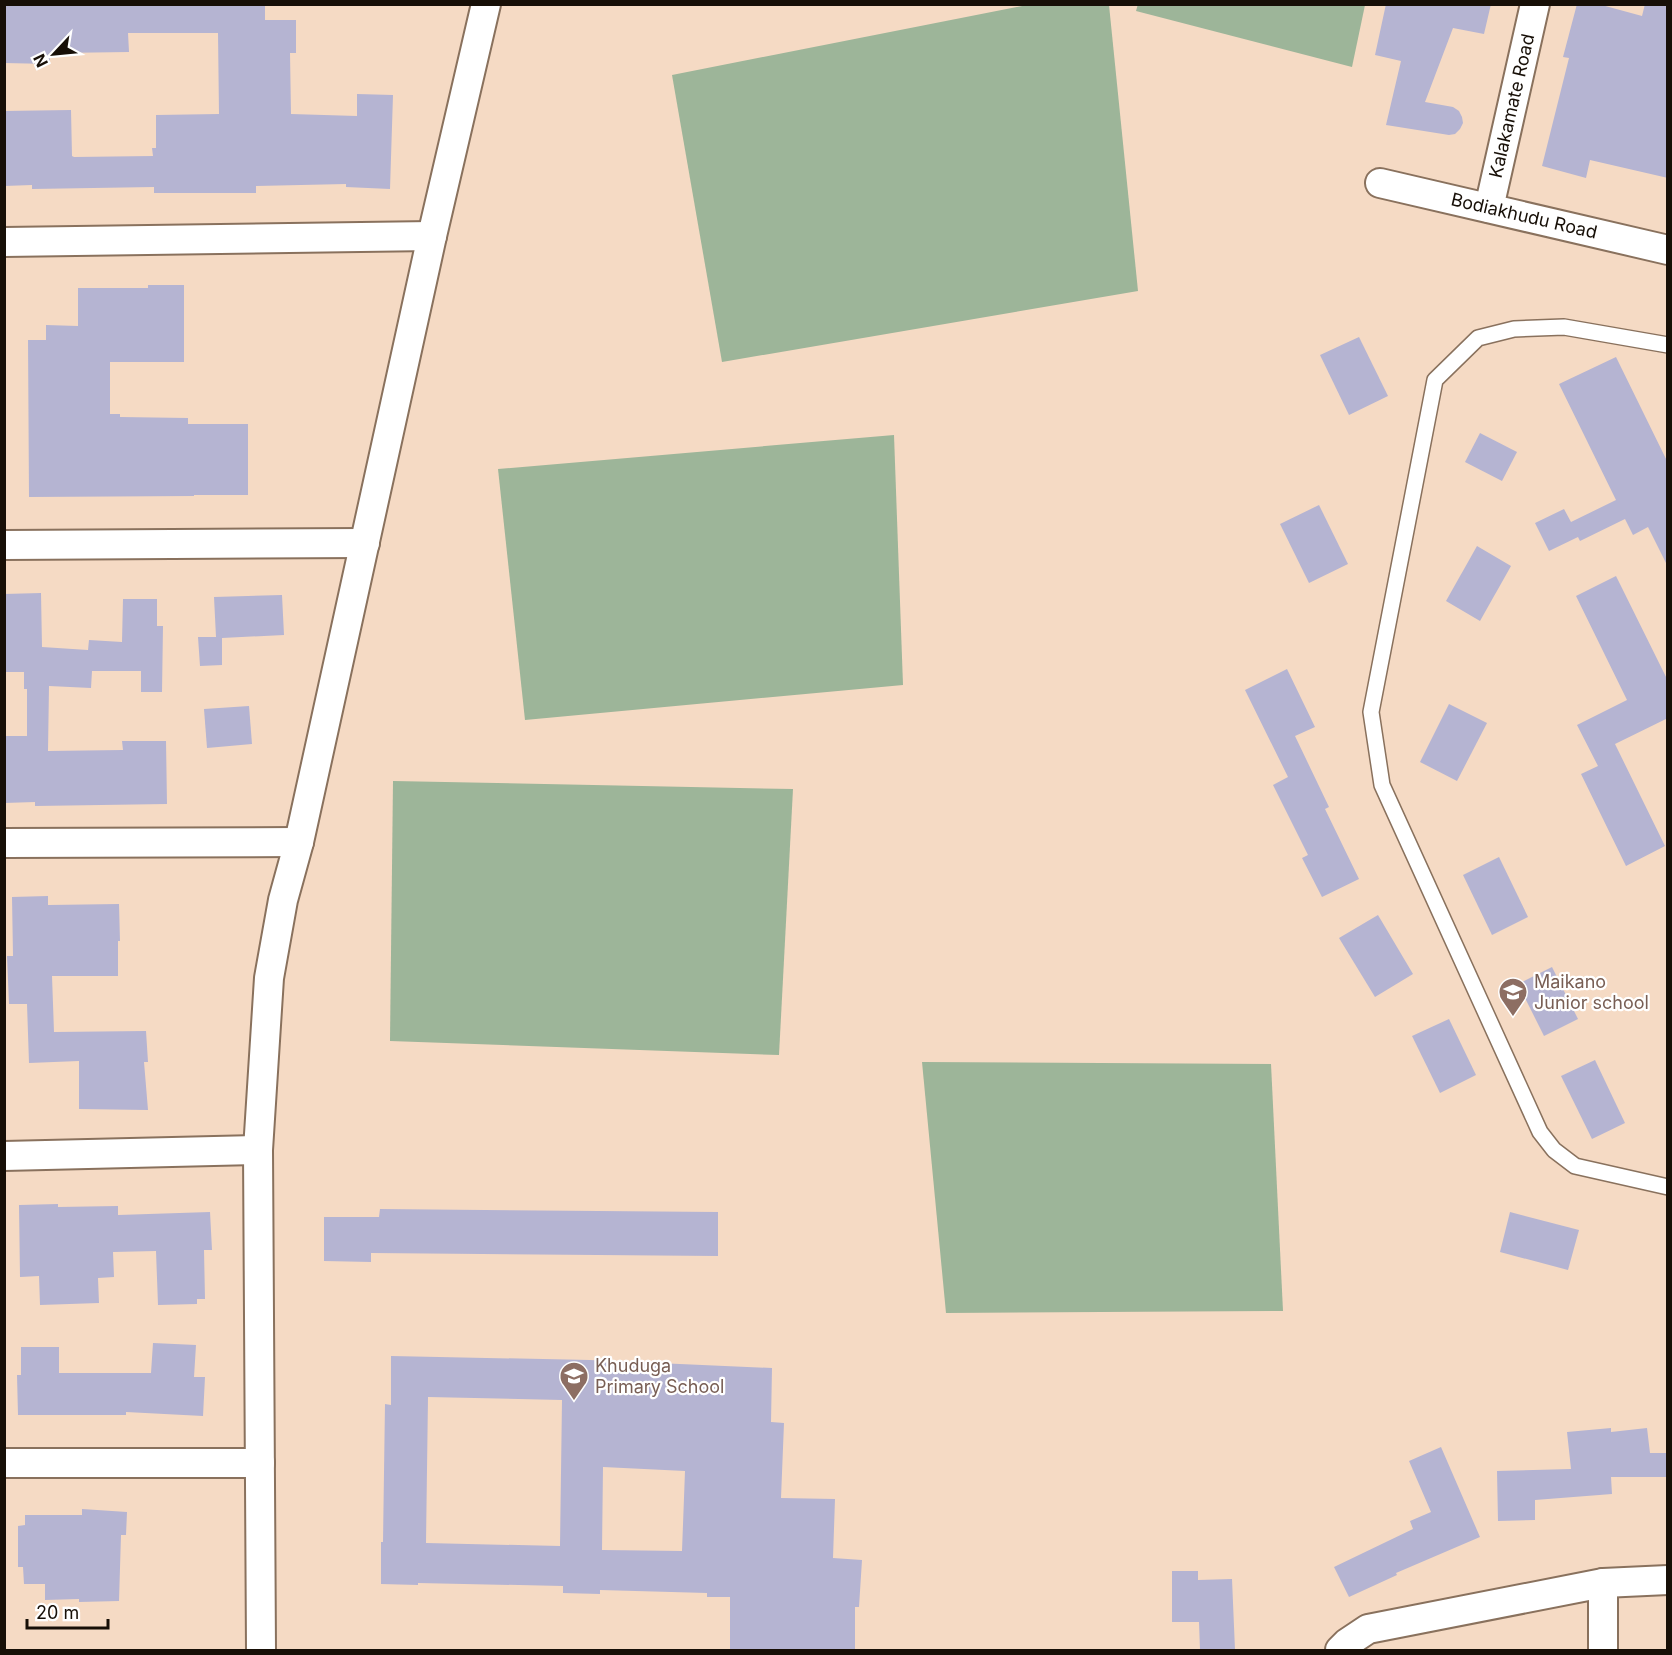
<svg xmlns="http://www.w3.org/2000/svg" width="1672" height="1655" font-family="Inter,sans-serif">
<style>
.green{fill:#9db599}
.building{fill:#b5b4d2;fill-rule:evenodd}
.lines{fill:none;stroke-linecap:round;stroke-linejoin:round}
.service-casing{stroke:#89715d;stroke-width:18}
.minor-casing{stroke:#89715d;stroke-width:32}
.service{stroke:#fff;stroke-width:15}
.minor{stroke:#fff;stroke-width:28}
.labels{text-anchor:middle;stroke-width:4.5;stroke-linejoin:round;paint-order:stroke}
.street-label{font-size:18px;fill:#170f07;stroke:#fff}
.education-label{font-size:18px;fill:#785e54;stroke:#fff;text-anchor:start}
</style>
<rect width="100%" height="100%" fill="#f5dac4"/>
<!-- green -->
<g class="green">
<polygon points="1032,4 1109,5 1138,291 722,362 672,75"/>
<polygon points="1138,4 1365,4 1365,5 1352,67 1136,11"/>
<polygon points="894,435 903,685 525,720 498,469"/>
<polygon points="393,781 793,789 779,1055 390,1041"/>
<polygon points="922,1062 1271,1064 1283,1311 946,1313"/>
</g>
<!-- building -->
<g class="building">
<polygon points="4,4 265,4 265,20 296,20 296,53 290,53 291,114 357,116 357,94 393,95 390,189 346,187 346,184 256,186 256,193 154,193 154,187 32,189 32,185 4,186 4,111 71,110 72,156 74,157 153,156 152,148 156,148 156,115 219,114 218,33 128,33 129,52 59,53 50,54 50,64 4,63"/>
<polygon points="1386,4 1491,4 1484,34 1453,28 1425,102 1453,107 1459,111 1462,117 1463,123 1460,129 1455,134 1449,135 1386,125 1401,61 1375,55"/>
<polygon points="1577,4 1598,4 1642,16 1645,4 1668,4 1668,178 1590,160 1586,178 1542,166 1569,58 1563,57"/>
<polygon points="148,285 184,285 184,362 110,362 110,414 120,414 120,417 188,418 188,424 248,424 248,495 194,495 194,496 29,497 28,340 46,340 46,325 78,326 78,288 148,288"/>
<polygon points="1359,337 1388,396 1349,415 1320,355"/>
<polygon points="1616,357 1668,463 1668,567 1648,527 1633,535 1625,519 1580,541 1578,537 1549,551 1535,523 1564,509 1571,522 1616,500 1559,384"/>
<polygon points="1480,433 1517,452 1502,481 1465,462"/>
<polygon points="1319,505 1348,564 1309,583 1280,524"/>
<polygon points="1477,546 1511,566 1480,621 1446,601"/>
<polygon points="1616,576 1668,681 1668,718 1615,744 1665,846 1626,866 1581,774 1598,766 1577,725 1627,700 1576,596"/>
<polygon points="41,593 42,647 88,650 89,640 122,642 123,599 157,599 157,626 163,626 162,692 141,692 141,671 92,671 91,688 49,686 48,751 123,750 122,741 166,741 167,804 35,806 35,802 4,803 4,736 27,736 27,689 24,689 24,672 4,672 4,594"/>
<polygon points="282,595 284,635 222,638 222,665 200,666 198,637 216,637 214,597"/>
<polygon points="1287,669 1315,727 1295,736 1329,807 1325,809 1359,879 1322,897 1302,858 1308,855 1273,785 1288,777 1245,690"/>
<polygon points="1449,704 1487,723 1457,781 1420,762"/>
<polygon points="249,706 252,744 207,748 204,709"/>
<polygon points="1499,857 1528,917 1492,935 1463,875"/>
<polygon points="48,896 48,905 119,904 120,941 118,941 118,976 52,976 54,1032 146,1031 148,1062 144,1062 148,1110 79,1109 79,1061 29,1063 27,1004 9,1004 7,956 13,956 12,897"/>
<polygon points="1378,915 1413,974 1375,997 1339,938"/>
<polygon points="1552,967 1578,1019 1544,1036 1518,984"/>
<polygon points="1449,1019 1476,1075 1440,1093 1412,1036"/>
<polygon points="1595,1060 1625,1123 1592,1139 1561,1076"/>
<polygon points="58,1204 58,1207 118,1206 118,1215 210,1212 212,1250 204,1250 205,1299 197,1299 197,1304 158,1305 156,1251 113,1252 114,1277 98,1278 99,1303 40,1305 39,1276 20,1277 19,1205"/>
<polygon points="380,1209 718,1212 718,1256 371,1253 371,1262 324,1261 324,1217 379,1217"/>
<polygon points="1510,1212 1579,1230 1568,1270 1500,1252"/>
<polygon points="153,1343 196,1345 194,1377 205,1377 203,1416 126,1412 126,1415 18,1415 17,1375 21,1375 21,1347 59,1347 59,1373 151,1373"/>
<path d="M391,1356l199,4 182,8 -1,54 13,1 -3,75 54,1 -2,59 29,2 -3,47h-4v43h-125v-53h-23v-4l-107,-3v4l-37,-1v-7l-145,-3v2l-37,-1v-42h2l2,-138 6,1zM428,1397l134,3 -2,146 -134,-3zM603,1467l82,4 -3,80 -80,-1z"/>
<polygon points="1611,1428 1611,1432 1647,1428 1650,1453 1668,1453 1668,1477 1611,1477 1612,1494 1535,1500 1535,1520 1498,1521 1497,1471 1571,1469 1567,1432"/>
<polygon points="1441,1447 1480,1537 1396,1573 1397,1575 1349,1597 1334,1567 1413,1529 1410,1521 1431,1512 1409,1461"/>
<polygon points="82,1509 127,1512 126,1535 121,1535 119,1601 79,1602 79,1599 45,1600 45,1584 24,1584 23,1567 18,1567 18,1526 25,1525 25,1515 82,1515"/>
<polygon points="1172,1571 1198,1571 1198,1580 1232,1579 1235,1650 1200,1650 1199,1622 1172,1622"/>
</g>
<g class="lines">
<!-- service casing -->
<g class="service-casing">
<polyline id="service" points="1668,345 1564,327 1514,329 1478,338 1435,380 1371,712 1382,785 1540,1132 1554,1150 1575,1166 1668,1187"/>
</g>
<!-- minor casing -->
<g class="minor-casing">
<g id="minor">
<polyline points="1380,183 1668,250"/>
<polyline points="1489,208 1535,4"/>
<polyline points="4,242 432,236"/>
<polyline points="4,545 365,543"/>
<polyline points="4,843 299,842"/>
<polyline points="4,1156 258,1150"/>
<polyline points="4,1463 260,1463"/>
<polyline points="1603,1583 1603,1650"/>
<polyline points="261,1650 258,1150 269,978 283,900 299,842 432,236 486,4"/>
<polyline points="1340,1650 1347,1643 1368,1629 1603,1583 1668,1580"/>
</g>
</g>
<!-- service -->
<use href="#service" class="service"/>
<!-- minor -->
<use href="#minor" class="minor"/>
</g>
<!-- icons -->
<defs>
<g id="school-pin" transform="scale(1.5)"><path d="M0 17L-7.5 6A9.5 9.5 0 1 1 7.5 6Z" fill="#8d6e63" stroke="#fff"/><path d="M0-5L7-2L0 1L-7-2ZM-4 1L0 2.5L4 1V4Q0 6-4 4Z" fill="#fff"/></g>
</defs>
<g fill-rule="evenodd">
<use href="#school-pin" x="1513" y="992"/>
<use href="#school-pin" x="574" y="1376"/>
</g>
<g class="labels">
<!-- street labels -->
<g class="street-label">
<text transform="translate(1512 106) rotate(-77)" y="6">Kalakamate Road</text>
<text transform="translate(1524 216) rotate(13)" y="6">Bodiakhudu Road</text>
</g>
<!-- education labels -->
<g class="education-label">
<text x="1534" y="988">Maikano<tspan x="1534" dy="21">Junior school</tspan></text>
<text x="595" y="1372">Khuduga<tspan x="595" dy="21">Primary School</tspan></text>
</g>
</g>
<!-- border -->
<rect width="1672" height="1655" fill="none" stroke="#170f07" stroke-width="12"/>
<!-- north arrow -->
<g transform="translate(54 54) rotate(244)" stroke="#ffffff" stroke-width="4.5" paint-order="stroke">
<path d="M0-4.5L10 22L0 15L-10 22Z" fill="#170f07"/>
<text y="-9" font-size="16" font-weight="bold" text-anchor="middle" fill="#170f07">N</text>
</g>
<!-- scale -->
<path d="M27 1619v9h81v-9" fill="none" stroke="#170f07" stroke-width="3"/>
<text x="36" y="1619" font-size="18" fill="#170f07" stroke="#ffffff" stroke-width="4.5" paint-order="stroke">20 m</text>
</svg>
